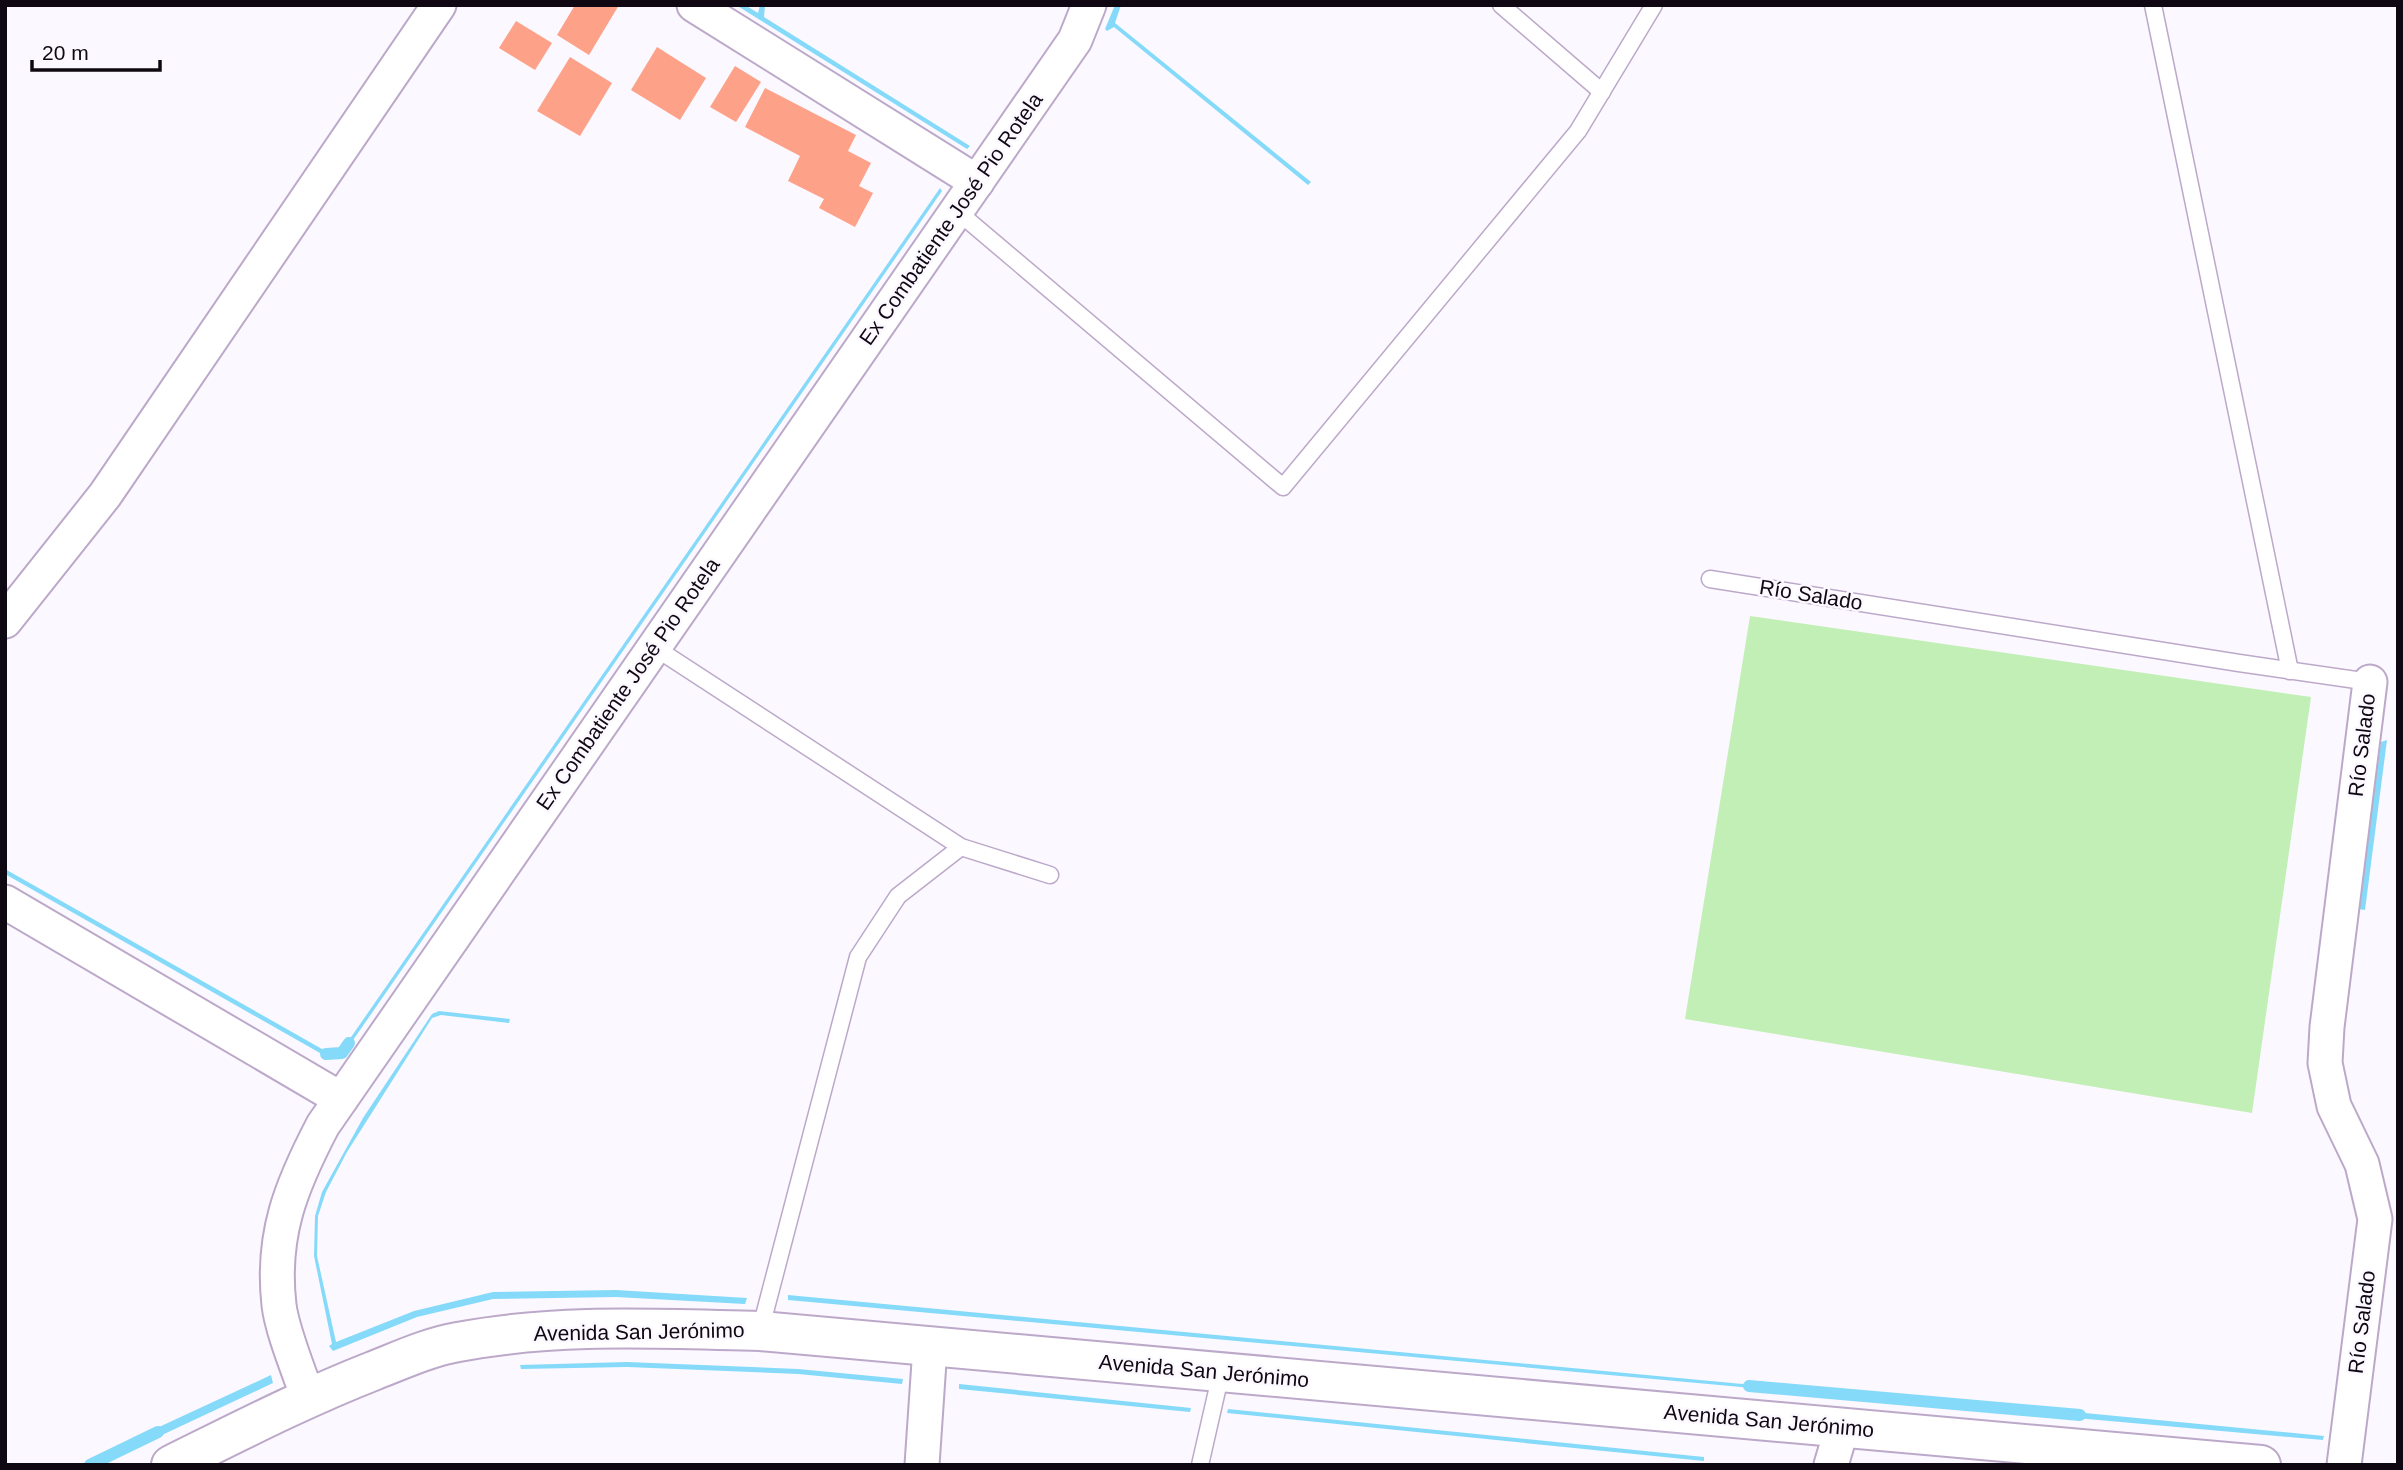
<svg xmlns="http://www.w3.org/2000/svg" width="2403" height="1470" font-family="Helvetica,sans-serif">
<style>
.green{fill:#c1efb6}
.water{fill:#85daf9}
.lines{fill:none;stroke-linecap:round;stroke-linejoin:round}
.stream{stroke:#85daf9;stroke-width:12}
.building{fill:#fda188}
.lane-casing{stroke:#bca9c9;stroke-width:19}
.street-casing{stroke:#bca9c9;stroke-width:37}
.secondary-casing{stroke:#bca9c9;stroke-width:42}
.lane{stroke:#fff;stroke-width:16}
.street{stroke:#fff;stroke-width:33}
.secondary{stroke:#fff;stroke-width:38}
.labels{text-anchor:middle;stroke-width:5;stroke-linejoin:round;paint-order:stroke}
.street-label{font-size:21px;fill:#0f0813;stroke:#fcf8ff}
</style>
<rect width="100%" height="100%" fill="#fcf8ff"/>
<!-- green -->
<polygon class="green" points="1750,616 2311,697 2252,1113 1685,1019"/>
<!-- water -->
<g class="water">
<polygon points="736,5 745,5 758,13 760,5 765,5 764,17 970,146 967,149"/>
<polygon points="1115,5 1121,5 1115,23 1311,182 1308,185 1114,27 1107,31 1105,29"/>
<polygon points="940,188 942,191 342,1056 340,1053"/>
<polygon points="2387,740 2365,910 2359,909 2381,742"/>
<polygon points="5,869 329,1053 327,1057 5,874"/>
<polygon points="439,1011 510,1019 509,1023 441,1015 432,1018 347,1152 326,1192 318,1216 317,1256 336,1342 414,1311 493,1292 616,1290 747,1298 745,1304 616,1297 493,1299 417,1317 333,1351 329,1346 332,1344 314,1256 315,1216 322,1192 363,1118 432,1014"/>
<polygon points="788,1295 1764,1386 1763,1389 788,1300"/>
<polygon points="627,1362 798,1369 903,1379 902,1384 798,1374 627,1367 521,1369 520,1365"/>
<polygon points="271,1375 273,1383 147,1442 144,1434"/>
<polygon points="959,1384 1191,1408 1190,1412 959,1389"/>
<polygon points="1228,1409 1704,1457 1704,1461 1227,1413"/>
<polygon points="2064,1411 2324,1436 2323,1440 2065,1417"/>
</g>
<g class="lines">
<!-- stream -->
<g class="stream">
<polyline points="326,1054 342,1053 349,1043"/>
<polyline points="1749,1386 2080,1415"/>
<polyline points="90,1465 158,1432"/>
</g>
</g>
<!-- building -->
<g class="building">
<polygon points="575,5 619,5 589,55 557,35"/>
<polygon points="516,21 552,43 535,70 499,48"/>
<polygon points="657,47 706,78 680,120 631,90"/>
<polygon points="570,57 612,83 580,136 537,111"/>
<polygon points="735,66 761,82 736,122 710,107"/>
<polygon points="765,88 856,135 848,151 871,163 859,186 873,193 855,227 819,208 824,199 788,181 800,156 745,127"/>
</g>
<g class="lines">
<!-- lane casing -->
<g class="lane-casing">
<g id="lane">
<polyline points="1501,5 1602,92"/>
<polyline points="2153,5 2290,671"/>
<polyline points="957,211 1283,487 1578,131 1654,5"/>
<polyline points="1710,579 2239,663 2370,682"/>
<polyline points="654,647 961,847 1050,875"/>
<polyline points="760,1331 858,957 898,896 961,847"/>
<polyline points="1200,1465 1221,1373"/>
</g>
</g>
<!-- street casing -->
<g class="street-casing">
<g id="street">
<polyline points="694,5 977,182"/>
<polyline points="5,621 105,495 439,5"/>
<polyline points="5,902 341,1099"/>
<path d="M308,1398c-9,-27 -26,-67 -29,-93 -8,-70 12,-119 44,-180l752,-1085 14,-35"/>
<polyline points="922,1465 930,1347"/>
<polyline points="1831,1465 1842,1428"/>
<polyline points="2344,1465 2375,1219 2362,1164 2334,1106 2325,1063 2327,1027 2370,682"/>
</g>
</g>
<!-- secondary casing -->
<g class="secondary-casing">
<path id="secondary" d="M171,1465c67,-33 133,-67 202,-94 28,-11 56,-24 85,-29 100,-19 201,-13 302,-11l1501,134"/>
</g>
<!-- lane -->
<use href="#lane" class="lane"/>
<!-- street -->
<use href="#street" class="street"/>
<!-- secondary -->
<use href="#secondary" class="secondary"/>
</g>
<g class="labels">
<!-- street labels -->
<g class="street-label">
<text transform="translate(951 219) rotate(-55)" y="7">Ex Combatiente José Pio Rotela</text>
<text transform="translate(1811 595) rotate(9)" y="7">Río Salado</text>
<text transform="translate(628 684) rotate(-55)" y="7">Ex Combatiente José Pio Rotela</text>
<text transform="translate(2362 745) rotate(-83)" y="7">Río Salado</text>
<text transform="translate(2362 1322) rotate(-83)" y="7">Río Salado</text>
<text transform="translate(639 1332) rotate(-1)" y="7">Avenida San Jerónimo</text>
<text transform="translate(1204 1371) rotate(5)" y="7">Avenida San Jerónimo</text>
<text transform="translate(1769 1421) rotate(5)" y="7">Avenida San Jerónimo</text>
</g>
</g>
<!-- border -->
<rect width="2403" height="1470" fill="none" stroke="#0f0813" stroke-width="14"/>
<!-- scale -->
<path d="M32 60v10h128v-10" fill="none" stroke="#0f0813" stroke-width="3.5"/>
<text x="42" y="60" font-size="21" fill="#0f0813" stroke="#fcf8ff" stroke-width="5" paint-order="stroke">20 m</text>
</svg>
